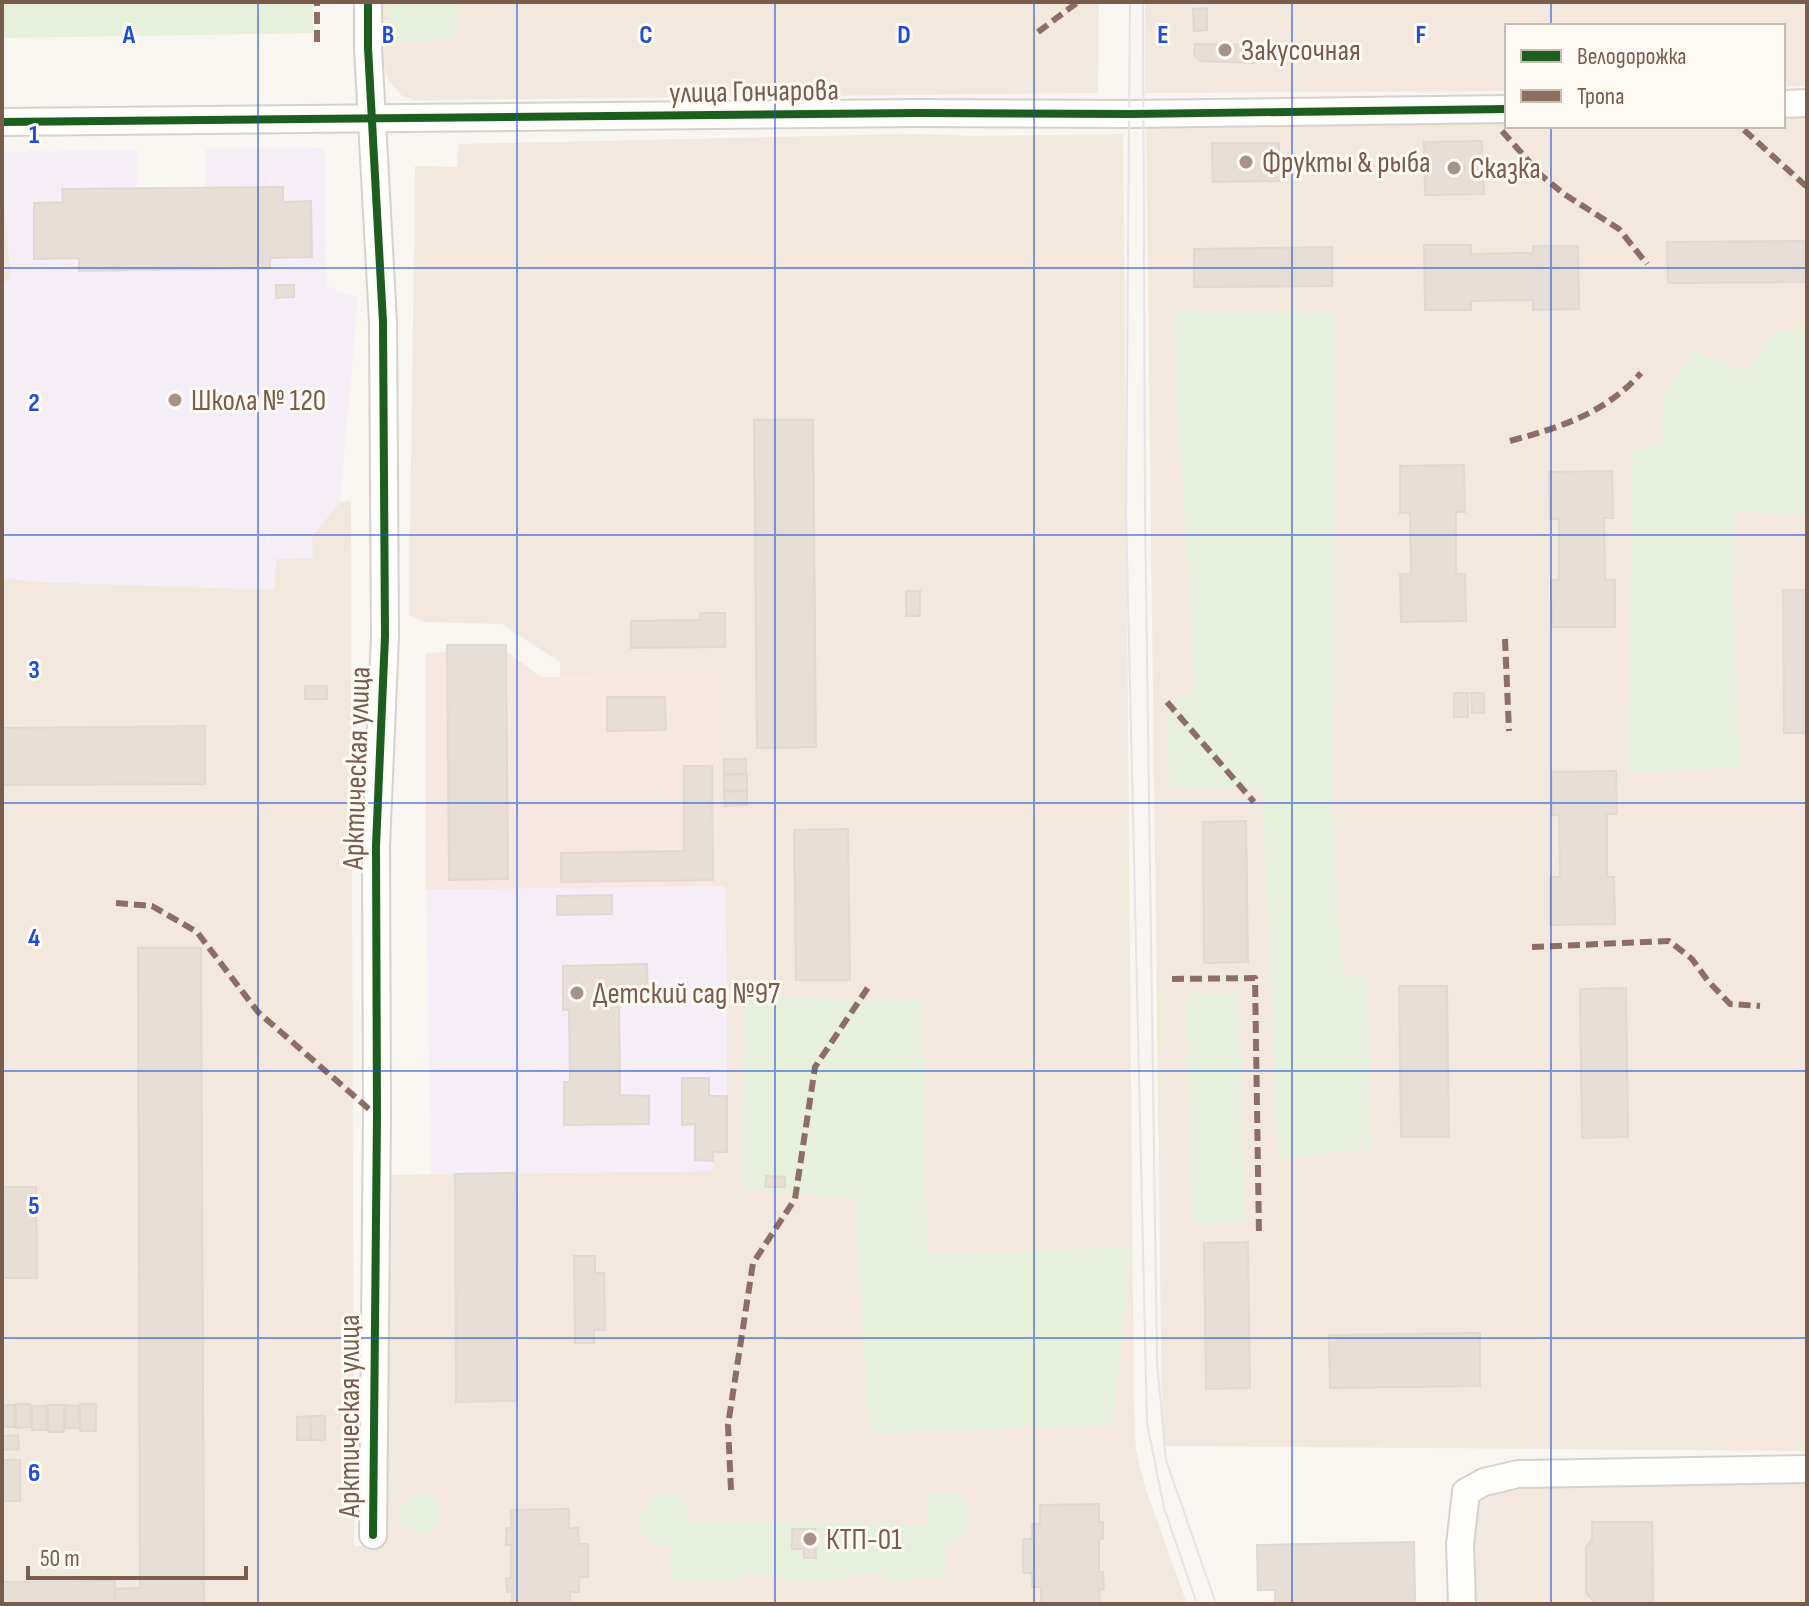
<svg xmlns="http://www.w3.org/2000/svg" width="1809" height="1606" font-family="'Sofia Sans Condensed',sans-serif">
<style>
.residential{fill:#f2e8de}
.commercial{fill:#f6e8e1}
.education{fill:#f6eef6}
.green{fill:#e7f0db}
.building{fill:#e6ded7;stroke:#e2d8d2;stroke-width:2}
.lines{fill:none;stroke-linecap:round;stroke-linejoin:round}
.street-casing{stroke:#d7d1cb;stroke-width:30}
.street{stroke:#fefefd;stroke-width:26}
.tram{stroke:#e6e3e7;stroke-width:2}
.quiet{stroke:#8d6e63;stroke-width:6;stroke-dasharray:12 6;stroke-linecap:butt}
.cycleway-casing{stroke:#fffaf3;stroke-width:13}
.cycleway{stroke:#1b5e20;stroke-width:8}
.grid{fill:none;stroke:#1d4ed8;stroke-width:2;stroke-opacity:0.55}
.poi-dot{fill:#a69286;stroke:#fffaf3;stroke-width:3}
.labels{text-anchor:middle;stroke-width:6;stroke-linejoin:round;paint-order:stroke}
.poi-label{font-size:30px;fill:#7a5c4d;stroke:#fffaf3;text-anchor:start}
.street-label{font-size:30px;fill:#7a5c4d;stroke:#fffaf3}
.grid-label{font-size:26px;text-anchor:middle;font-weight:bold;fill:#1d4ed8;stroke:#fffaf3;stroke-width:6;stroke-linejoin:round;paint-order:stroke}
</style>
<rect width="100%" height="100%" fill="#f9f5f0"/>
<!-- residential -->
<g class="residential">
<polygon points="379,2 1099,2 1098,93 416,100 402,96 389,80 383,64"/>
<polygon points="1145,2 1807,2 1807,86 1783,87 1783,26 1507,26 1507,91 1145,93"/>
<polygon points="1783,108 1807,109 1807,1451 1164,1446 1162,1421 1146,120 1507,109 1507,126 1783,126"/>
<polygon points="906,134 976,136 1123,134 1134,1425 1136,1450 1144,1484 1187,1604 2,1604 2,578 40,582 274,589 276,559 312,536 340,502 351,501 354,1546 385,1546 387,1175 712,1171 713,1152 727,1152 726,887 720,886 718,680 560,677 560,662 502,624 426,622 409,615 415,166 457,167 459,144"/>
<polygon points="2,180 11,277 2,286"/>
<polygon points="1807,1478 1807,1604 1467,1604 1476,1496 1489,1487"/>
</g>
<!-- commercial -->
<polygon class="commercial" points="447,645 506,645 506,651 541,677 718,679 720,886 426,890 426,653 447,652"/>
<!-- education -->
<g class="education">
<polygon points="325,148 326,286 358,298 340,502 312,536 313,558 276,559 274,590 40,582 2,578 2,286 11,277 2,180 2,152 138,150 137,189 205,188 206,149"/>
<polygon points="726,886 727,1152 714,1153 713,1171 431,1174 426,890"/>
</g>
<!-- green -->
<g class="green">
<polygon points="2,2 313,2 313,33 2,38"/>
<polygon points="388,2 458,2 458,39 394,43"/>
<polygon points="1172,310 1336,313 1332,809 1343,975 1368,979 1372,1148 1278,1159 1262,789 1169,788 1167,702 1195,690"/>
<polygon points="1807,327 1807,517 1735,511 1732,591 1742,767 1628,773 1632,454 1660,443 1665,394 1693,350 1745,372 1774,332"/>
<polygon points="1186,993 1239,994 1246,1224 1191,1225"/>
<polygon points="745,997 923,1000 927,1254 1132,1247 1113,1425 869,1434 855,1199 740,1188"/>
<path d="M939,1491c5,0 9,-1 14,1 23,8 25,46 -8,51l1,36 -62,2v-8h-35l-1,7 -69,1 -1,-6h-37l-1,6 -69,1 -1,-35 -21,-3c-19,-27 -9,-45 20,-52 18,6 18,13 20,30l238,1v-28z"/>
<circle cx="420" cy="1513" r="20"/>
</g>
<!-- building -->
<g class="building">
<polygon points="1207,8 1207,30 1194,31 1193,9"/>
<polygon points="1195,44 1256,45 1255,63 1199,61 1194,54"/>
<polygon points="1482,141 1484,194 1425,195 1424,142"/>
<polygon points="1212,143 1279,143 1279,181 1213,182"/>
<polygon points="283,187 283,202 311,201 312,257 270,258 270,268 79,271 79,258 34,259 34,203 63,202 62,189"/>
<polygon points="1807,241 1807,282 1668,283 1667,242"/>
<polygon points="1424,245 1471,245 1471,254 1533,253 1533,246 1578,246 1579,309 1533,310 1533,300 1471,301 1471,310 1425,310"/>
<polygon points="1332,247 1332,286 1194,287 1194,249"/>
<polygon points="276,285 294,285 294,297 276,298"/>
<polygon points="754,420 813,420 816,747 757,748"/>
<polygon points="1464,465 1465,512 1456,512 1456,574 1465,574 1466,621 1401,622 1400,574 1411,574 1410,513 1400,513 1400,466"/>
<polygon points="1612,471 1613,518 1604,518 1605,580 1615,580 1615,627 1552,627 1551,580 1559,580 1559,519 1550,519 1549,472"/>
<polygon points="1783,590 1807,590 1807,733 1784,733"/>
<rect x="906" y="591" width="14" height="25"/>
<polygon points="700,613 725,613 725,647 631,648 631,621 700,620"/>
<polygon points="447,645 506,645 508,879 449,880"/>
<rect x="305" y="686" width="22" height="13"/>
<rect x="1454" y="693" width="14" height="24"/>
<polygon points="1471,693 1484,693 1484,713 1472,713"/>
<polygon points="607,697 665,697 666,730 607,731"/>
<polygon points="205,726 205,784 2,785 2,728"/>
<rect x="724" y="759" width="22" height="15"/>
<polygon points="684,766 712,766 713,880 561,882 561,853 684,851"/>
<polygon points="1616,771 1617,814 1607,814 1607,877 1614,877 1615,924 1550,925 1550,877 1560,877 1559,815 1552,815 1552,772"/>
<polygon points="747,774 747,790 724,790 724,775"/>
<polygon points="747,791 747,805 725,806 724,792"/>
<polygon points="1246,821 1248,962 1204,963 1203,822"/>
<polygon points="848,829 850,980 796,980 794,830"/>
<polygon points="612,895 612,914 557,915 557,896"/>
<polygon points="138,948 201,948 204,1604 115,1604 115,1589 140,1588"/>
<polygon points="647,964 648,995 619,996 620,1095 649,1096 649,1124 564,1125 564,1082 570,1082 569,1010 563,1010 563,966"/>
<polygon points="1399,986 1447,986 1449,1137 1401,1137"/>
<polygon points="1626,988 1628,1137 1582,1138 1580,989"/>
<polygon points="682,1078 709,1078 709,1096 727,1096 727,1152 713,1152 713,1161 695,1160 695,1124 682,1125"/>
<polygon points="515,1173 517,1401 456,1402 455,1174"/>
<polygon points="766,1176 785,1177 785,1187 765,1187"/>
<polygon points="2,1187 36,1187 37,1278 2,1278"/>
<polygon points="1248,1242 1250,1388 1206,1389 1204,1243"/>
<polygon points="574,1256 595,1256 595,1273 604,1273 605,1330 594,1330 594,1343 575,1343"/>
<polygon points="1480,1333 1480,1386 1330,1388 1329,1335"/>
<polygon points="16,1404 30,1404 31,1427 16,1428"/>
<rect x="80" y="1404" width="16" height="27"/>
<rect x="2" y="1405" width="12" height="22"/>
<rect x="48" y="1405" width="16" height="27"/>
<polygon points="65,1405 79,1406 80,1428 65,1428"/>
<polygon points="32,1406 46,1406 47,1430 32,1430"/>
<polygon points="310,1416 325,1416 325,1440 311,1440"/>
<polygon points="310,1416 311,1440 297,1440 297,1417"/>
<polygon points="18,1435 19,1449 2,1450 2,1436"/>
<rect x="2" y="1460" width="18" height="41"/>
<polygon points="1099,1504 1099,1522 1103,1522 1103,1539 1099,1539 1099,1572 1103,1572 1104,1589 1099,1590 1100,1604 1032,1604 1041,1604 1041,1587 1032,1587 1032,1573 1023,1573 1023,1539 1032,1539 1032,1524 1040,1524 1040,1505"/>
<polygon points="569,1509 569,1528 578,1528 579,1544 588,1544 588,1577 579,1577 579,1592 570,1592 570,1604 512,1604 512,1592 507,1592 506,1578 511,1578 511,1545 506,1545 506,1528 511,1528 511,1510"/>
<polygon points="1592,1522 1652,1522 1653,1604 1593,1604 1593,1600 1586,1593 1586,1547 1592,1540"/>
<polygon points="1592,1522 1652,1522 1653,1604 1593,1604 1593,1600 1586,1593 1586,1547 1592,1540"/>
<polygon points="792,1529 803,1529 804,1549 792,1549"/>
<polygon points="803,1529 815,1529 816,1558 804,1558"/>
<polygon points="1414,1542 1415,1604 1275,1604 1275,1590 1258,1590 1257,1545"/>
<polygon points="115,1581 115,1604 2,1604 2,1582"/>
</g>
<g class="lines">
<!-- street casing -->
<g class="street-casing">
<g id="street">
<polyline points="368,2 368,48 383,322 385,636 376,846 377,1116 373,1535"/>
<polyline points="1783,104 1807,103"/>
<polyline points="2,122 917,113 1131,114 1507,109"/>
<polyline points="1462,1604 1460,1545 1466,1492 1484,1482 1518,1474 1807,1469"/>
</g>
</g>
<!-- street -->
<use href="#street" class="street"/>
<!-- tram -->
<g class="tram">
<polyline points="1130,2 1126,513 1147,1423 1164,1508 1197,1604"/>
<polyline points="1143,2 1145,514 1157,1362 1166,1460 1216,1604"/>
</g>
<!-- quiet -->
<g class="quiet">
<polyline points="1038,32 1078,2"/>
<polyline points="317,42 317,2"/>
<polyline points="1744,130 1807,187"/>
<polyline points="1502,131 1542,176 1564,194 1619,229 1647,264"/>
<path d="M1510,441c51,-14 96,-28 131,-68"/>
<polyline points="1505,639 1509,731"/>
<polyline points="1167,702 1254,802"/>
<polyline points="116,903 152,906 197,932 258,1012 377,1116"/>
<polyline points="1532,947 1669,941 1692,959 1708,981 1730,1004 1760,1006"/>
<polyline points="1172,979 1255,978 1259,1235"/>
<polyline points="731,1490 728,1425 753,1263 795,1199 815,1067 869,986"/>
</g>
<!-- cycleway casing -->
<g class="cycleway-casing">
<g id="cycleway">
<polyline points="368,2 368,48 383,322 385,636 376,846 377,1116 373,1535"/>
<polyline points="2,122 917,113 1131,114 1507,109"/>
</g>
</g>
<!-- cycleway -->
<use href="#cycleway" class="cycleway"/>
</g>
<!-- grid -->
<path class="grid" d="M258,2v1602M517,2v1602M775,2v1602M1034,2v1602M1292,2v1602M1551,2v24M1551,126v1478M2,268h1805M2,535h1805M2,803h1805M2,1071h1805M2,1338h1805"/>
<!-- markers -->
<g class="poi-dot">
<circle cx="1225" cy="50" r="8"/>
<circle cx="1246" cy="162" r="8"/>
<circle cx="1454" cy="168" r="8"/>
<circle cx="175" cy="400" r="8"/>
<circle cx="577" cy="993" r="8"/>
<circle cx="810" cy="1539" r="8"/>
</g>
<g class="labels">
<!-- poi labels -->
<g class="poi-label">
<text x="1241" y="60">Закусочная</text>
<text x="1262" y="172">Фрукты &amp; рыба</text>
<text x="1470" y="178">Сказка</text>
<text x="191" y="410">Школа № 120</text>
<text x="593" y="1003">Детский сад №97</text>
<text x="826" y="1549">КТП-01</text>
</g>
<!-- street labels -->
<g class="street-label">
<text transform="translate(754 91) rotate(-1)" y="10">улица Гончарова</text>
<text transform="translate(356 768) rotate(-88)" y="10">Арктическая улица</text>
<text transform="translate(349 1416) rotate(-90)" y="10">Арктическая улица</text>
</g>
</g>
<g class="grid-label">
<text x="129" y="43">A</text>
<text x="388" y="43">B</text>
<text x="646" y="43">C</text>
<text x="904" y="43">D</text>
<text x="1163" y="43">E</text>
<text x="1421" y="43">F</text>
<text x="34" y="143">1</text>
<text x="34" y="411">2</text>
<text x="34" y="678">3</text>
<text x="34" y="946">4</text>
<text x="34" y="1214">5</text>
<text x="34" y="1481">6</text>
</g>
<!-- border -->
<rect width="1809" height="1606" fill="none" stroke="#7a5c4d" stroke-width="8"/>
<!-- legend -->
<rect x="1505" y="24" width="280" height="104" fill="#fffaf3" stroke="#cabbb1" stroke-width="2"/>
<rect x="1521" y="50" width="40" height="12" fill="#1b5e20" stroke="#cabbb1" stroke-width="2"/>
<text x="1577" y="64" font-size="24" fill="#7a5c4d">Велодорожка</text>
<rect x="1521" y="90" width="40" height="12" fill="#8d6e63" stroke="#cabbb1" stroke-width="2"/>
<text x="1577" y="104" font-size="24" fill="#7a5c4d">Тропа</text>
<!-- scale -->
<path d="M28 1566v12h218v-12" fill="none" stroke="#7a5c4d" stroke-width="4"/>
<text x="40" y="1566" font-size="24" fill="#7a5c4d" stroke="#fffaf3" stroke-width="6" paint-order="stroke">50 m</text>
</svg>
